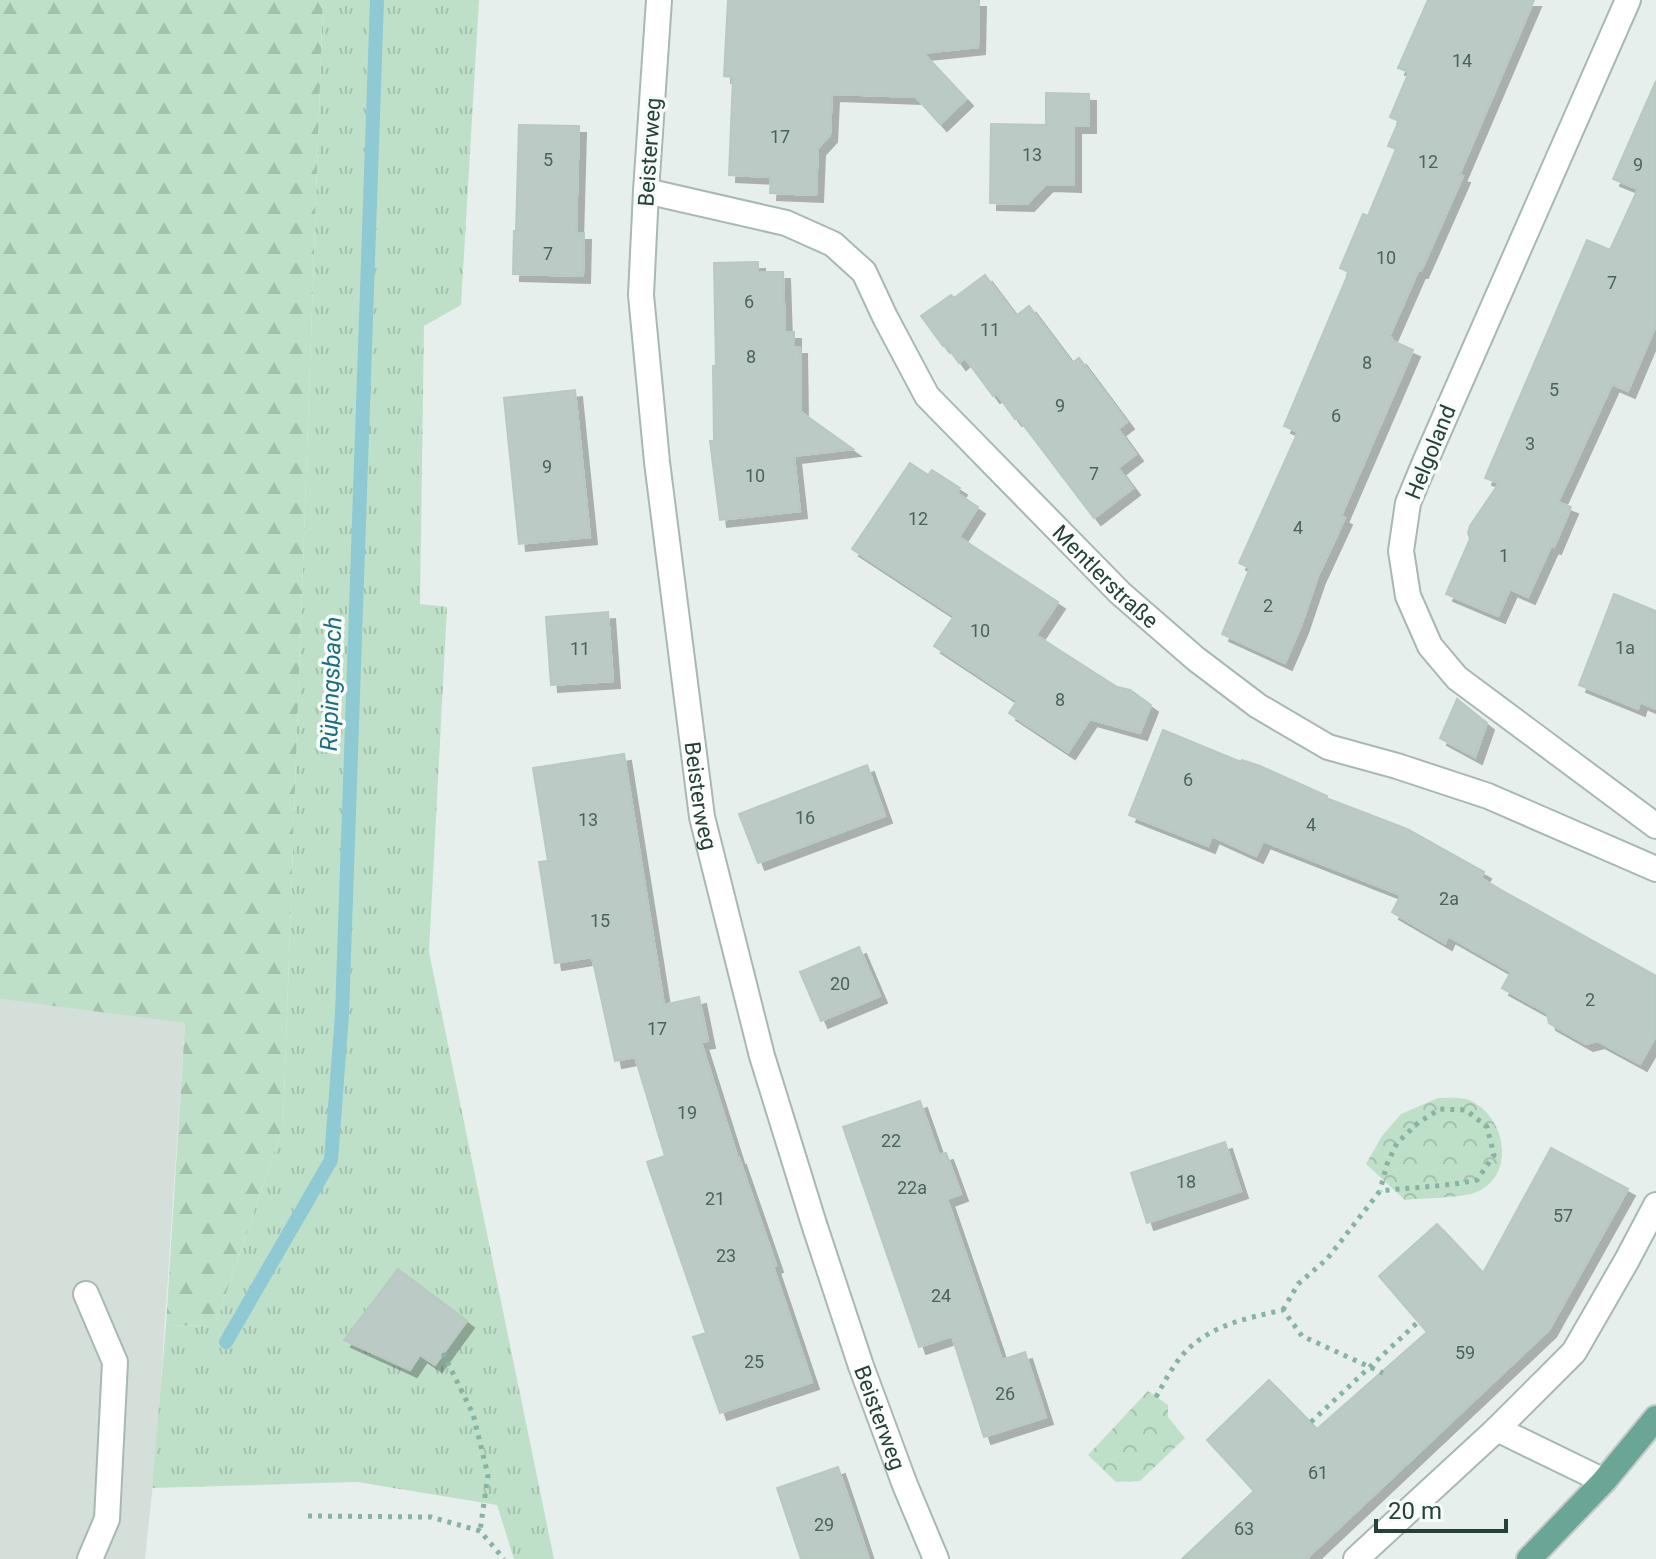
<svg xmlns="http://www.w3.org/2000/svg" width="1656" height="1559" font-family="Roboto,sans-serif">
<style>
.built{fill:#d4dfda}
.grass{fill:url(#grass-tufts)}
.forest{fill:url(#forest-firs)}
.park{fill:url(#park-crowns)}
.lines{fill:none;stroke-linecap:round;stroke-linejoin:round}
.stream{stroke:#8ec9d4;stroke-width:14}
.building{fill:#bbcac4;stroke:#b8c9c2;stroke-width:2;filter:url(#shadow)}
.minor-casing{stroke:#a8b8b2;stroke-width:28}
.major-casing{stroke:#c2cac8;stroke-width:28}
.path{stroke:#86b3a5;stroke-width:5;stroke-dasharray:4 6;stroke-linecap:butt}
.minor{stroke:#fff;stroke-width:24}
.major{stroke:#6aa596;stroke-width:24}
.labels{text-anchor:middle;stroke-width:7;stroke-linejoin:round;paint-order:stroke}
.number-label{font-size:18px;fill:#4a645c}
.street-label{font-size:22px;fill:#24423a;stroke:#f7fbf9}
.water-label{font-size:24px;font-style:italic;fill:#1c6f80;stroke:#f7fbf9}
</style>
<defs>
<pattern id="grass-tufts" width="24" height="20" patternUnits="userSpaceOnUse" patternTransform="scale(2)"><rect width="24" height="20" fill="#bfe0c8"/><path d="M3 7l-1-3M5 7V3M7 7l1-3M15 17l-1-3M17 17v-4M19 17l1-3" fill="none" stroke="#a4c1ad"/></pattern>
<pattern id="forest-firs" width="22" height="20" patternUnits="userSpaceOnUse" patternTransform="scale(2)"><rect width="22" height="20" fill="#bfe0c8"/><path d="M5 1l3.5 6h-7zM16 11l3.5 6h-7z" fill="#a4c1ad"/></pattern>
<pattern id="park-crowns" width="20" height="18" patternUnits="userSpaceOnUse" patternTransform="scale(2)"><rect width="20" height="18" fill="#bfe0c8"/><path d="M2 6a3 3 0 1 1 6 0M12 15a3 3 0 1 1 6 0" fill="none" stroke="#a4c1ad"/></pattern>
<filter id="shadow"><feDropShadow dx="7" dy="7" stdDeviation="0" flood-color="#0004"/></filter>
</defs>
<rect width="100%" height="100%" fill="#e6efeb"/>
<!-- built -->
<polygon class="built" points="0,999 185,1022 156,1455 145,1559 0,1559"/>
<!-- grass -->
<polygon class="grass" points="323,0 479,0 461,305 424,326 420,604 447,607 429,952 554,1559 514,1559 497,1505 357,1482 152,1488 166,1325 215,1326 283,1126"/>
<!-- forest -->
<polygon class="forest" points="0,0 323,0 283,1126 215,1326 166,1325 185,1023 0,999"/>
<!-- park -->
<g class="park">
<path d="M1438,1098c9,0 23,-1 31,2 38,16 48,78 5,93 -16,5 -51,5 -69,7l-39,-36 16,-28 19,-22z"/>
<polygon points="1148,1391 1168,1405 1168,1417 1185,1438 1140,1481 1116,1482 1088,1455"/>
</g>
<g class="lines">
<!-- stream -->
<polyline class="stream" points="226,1342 331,1160 342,1014 377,0"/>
</g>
<!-- building -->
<g class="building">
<polygon points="728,0 979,0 978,47 923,53 966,99 940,124 916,97 832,94 830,135 818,148 816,195 770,193 771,177 729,175 733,77 724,76"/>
<polygon points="1428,0 1534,0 1459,175 1463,176 1421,271 1418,271 1389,337 1392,338 1391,340 1413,350 1341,516 1345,518 1318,576 1301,626 1285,663 1222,634 1250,568 1239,563 1298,432 1284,426 1349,272 1340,268 1363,214 1368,216 1396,149 1388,146 1399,121 1390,117 1409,72 1398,68"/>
<polygon points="1656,81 1656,325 1628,391 1612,384 1558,502 1571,507 1554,547 1551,546 1528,597 1510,589 1498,616 1446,594 1470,539 1468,533 1470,526 1499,483 1485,478 1587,240 1610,250 1638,189 1613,179"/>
<polygon points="1046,93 1089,94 1089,126 1074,126 1074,185 1046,184 1027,204 990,203 991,124 1046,125"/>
<polygon points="519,125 579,126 576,233 584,233 583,276 513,274 514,231 516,231"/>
<polygon points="758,262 758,272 783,272 785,332 794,332 794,347 800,347 801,412 853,449 794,456 800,511 720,520 710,441 714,441 713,366 716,366 714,263"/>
<polygon points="985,275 1016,316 1029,306 1072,363 1079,358 1127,422 1118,429 1136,454 1118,468 1133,488 1094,518 1018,418 1015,419 997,394 993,396 965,358 959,363 945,344 943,346 921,316 951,295 954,298"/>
<polygon points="575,390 590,537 519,544 504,398"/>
<polygon points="910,463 928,475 932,470 960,488 957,493 978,507 959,537 1058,602 1036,635 1117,687 1130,690 1151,705 1140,733 1090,719 1068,752 1009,713 1017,701 934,646 954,616 852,549"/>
<polygon points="1614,594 1656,611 1656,709 1640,702 1638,709 1579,685"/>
<polygon points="608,612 613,681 551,685 546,617"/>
<polygon points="1457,699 1487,723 1475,757 1440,738"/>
<polygon points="1163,730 1241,762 1242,760 1260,766 1327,796 1326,798 1407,829 1484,872 1481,878 1503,891 1656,976 1656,1036 1640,1064 1598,1041 1586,1044 1549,1023 1547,1013 1502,988 1511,972 1448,936 1445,943 1392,912 1401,895 1263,841 1256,856 1212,836 1208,846 1129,815"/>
<polygon points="624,754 664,1005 699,997 708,1041 701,1042 738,1159 739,1158 776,1265 773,1266 812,1382 720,1413 693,1337 706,1333 647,1162 665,1156 635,1057 615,1061 592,957 555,963 539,862 548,861 533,768"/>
<polygon points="867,765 885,816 758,863 739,814"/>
<polygon points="859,947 880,996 821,1021 800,972"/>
<polygon points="920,1101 939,1155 946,1153 961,1194 947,1199 1002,1360 1025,1352 1046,1417 984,1437 952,1336 919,1347 843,1127"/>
<polygon points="1225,1142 1241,1191 1147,1223 1131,1173"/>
<polygon points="1551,1148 1628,1189 1549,1330 1306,1559 1182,1559 1254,1491 1207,1440 1269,1380 1317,1429 1427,1332 1379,1276 1437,1224 1483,1273"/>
<polygon points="398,1269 467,1321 435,1365 420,1355 410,1370 344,1340"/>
<polygon points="838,1467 869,1559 801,1559 777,1488"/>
</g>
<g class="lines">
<!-- minor casing -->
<g class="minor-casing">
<g id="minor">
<path id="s1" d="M659,0l-13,191 -5,104 16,167 45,355 60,239 52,168 47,142 44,119 31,74"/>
<polyline points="1628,0 1425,462 1408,503 1401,551 1408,596 1430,646 1457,678 1656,826"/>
<path id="s2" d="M646,191l140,32 47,21 31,28 21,45 42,79 193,197 76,66 62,47 70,41 69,19 91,30 168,73"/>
<polyline points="86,1294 115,1362 107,1519 90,1559"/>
<polyline points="1497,1429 1604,1481"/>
<polyline points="1356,1559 1497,1429 1574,1352 1627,1260 1656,1205"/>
</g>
</g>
<!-- major casing -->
<g class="major-casing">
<polyline id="major" points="1529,1559 1604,1481 1656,1418"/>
</g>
<!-- path -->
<g class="path">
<path d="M1283,1310l15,-26 29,-25 53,-68c33,-4 64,-4 97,-11l17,-25 -7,-28 -21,-17 -26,-1 -21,13 -22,21 -10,21 -7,27"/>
<polyline points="443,1353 473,1414 488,1475 480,1531"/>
<path d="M1156,1397c9,-16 18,-34 31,-47 27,-26 61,-32 96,-40l19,26 81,37"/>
<polyline points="1311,1422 1418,1322"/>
<polyline points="308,1516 431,1517 480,1531 504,1559"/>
</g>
<!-- minor -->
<use href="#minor" class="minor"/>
<!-- major -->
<use href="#major" class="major"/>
</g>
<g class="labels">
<!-- number labels -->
<g class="number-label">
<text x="1462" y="67">14</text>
<text x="780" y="143">17</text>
<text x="1032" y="161">13</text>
<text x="548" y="166">5</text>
<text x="1428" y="168">12</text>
<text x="1638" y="171">9</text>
<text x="548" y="260">7</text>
<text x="1386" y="264">10</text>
<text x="1612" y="289">7</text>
<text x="749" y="308">6</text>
<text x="990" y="336">11</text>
<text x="751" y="363">8</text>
<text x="1367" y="369">8</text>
<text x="1554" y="396">5</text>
<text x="1060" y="412">9</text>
<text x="1336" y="422">6</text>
<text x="1530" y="450">3</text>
<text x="547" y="473">9</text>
<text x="1094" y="480">7</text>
<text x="755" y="482">10</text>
<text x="918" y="525">12</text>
<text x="1298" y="534">4</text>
<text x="1504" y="562">1</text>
<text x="1268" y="612">2</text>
<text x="980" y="637">10</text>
<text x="1625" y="654">1a</text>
<text x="580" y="655">11</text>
<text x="1060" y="706">8</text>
<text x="1188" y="786">6</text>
<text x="805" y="824">16</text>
<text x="588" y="826">13</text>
<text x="1311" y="831">4</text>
<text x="1449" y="905">2a</text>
<text x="600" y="927">15</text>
<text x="840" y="990">20</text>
<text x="1590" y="1006">2</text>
<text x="657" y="1035">17</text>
<text x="687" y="1119">19</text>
<text x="891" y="1147">22</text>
<text x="1186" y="1188">18</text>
<text x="912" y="1194">22a</text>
<text x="715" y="1205">21</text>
<text x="1563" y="1222">57</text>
<text x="726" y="1262">23</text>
<text x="941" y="1302">24</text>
<text x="1465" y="1359">59</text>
<text x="754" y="1368">25</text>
<text x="1005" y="1400">26</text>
<text x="1318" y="1479">61</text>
<text x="824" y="1531">29</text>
<text x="1244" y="1535">63</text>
</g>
<!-- street labels -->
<g class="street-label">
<text transform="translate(649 152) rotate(-86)" y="8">Beisterweg</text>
<text transform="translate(1430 452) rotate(-68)" y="8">Helgoland</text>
<text dy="8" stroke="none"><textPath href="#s2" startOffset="630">Mentlerstraße</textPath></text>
<text dy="8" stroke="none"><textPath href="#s1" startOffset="800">Beisterweg</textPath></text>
<text dy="8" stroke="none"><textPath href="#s1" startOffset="1448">Beisterweg</textPath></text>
</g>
<!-- water labels -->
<g class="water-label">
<text transform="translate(331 684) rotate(-88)" y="8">Rüpingsbach</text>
</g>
</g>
<!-- scale -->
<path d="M1376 1519v12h130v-12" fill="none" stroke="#24423a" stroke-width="4"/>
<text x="1388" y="1519" font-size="24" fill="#24423a" stroke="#f7fbf9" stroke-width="6" paint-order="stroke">20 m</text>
</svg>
